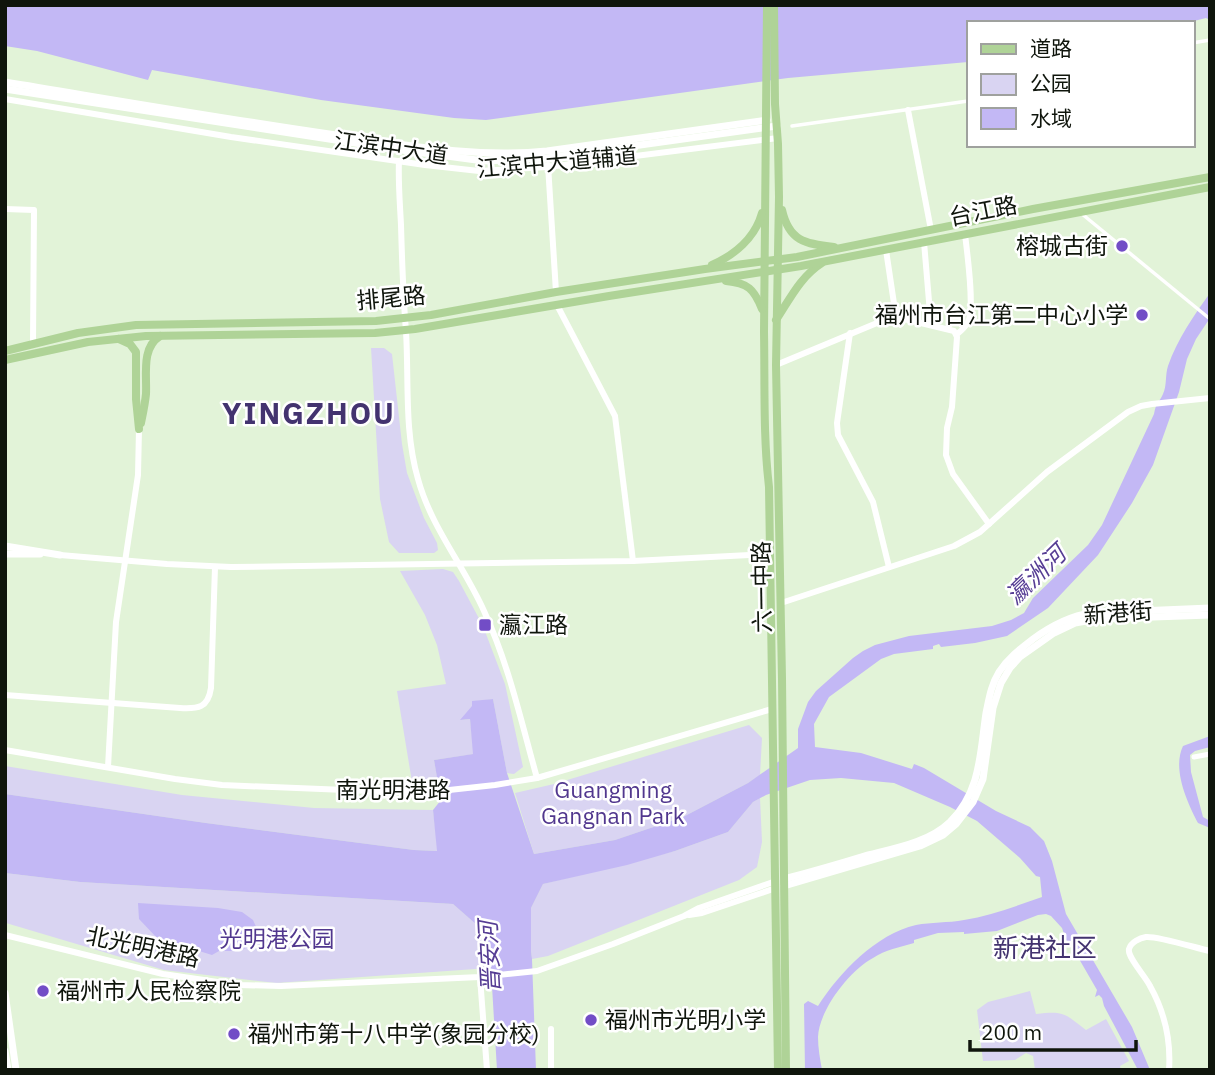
<svg xmlns="http://www.w3.org/2000/svg" width="1215" height="1075" font-family="'IBM Plex Sans','Noto Sans SC',sans-serif">
<style>
.green{fill:#d9d4f2}
.water{fill:#c3b8f5}
.lines{fill:none;stroke-linecap:round;stroke-linejoin:round}
.pedestrian{stroke:#fff;stroke-width:3.5}
.minor{stroke:#fff;stroke-width:5}
.tertiary{stroke:#fff;stroke-width:6}
.secondary{stroke:#fff;stroke-width:7}
.primary{stroke:#afd397;stroke-width:8}
.poi-dot{fill:#724dc6;stroke:#fff;stroke-width:2.5}
.labels{text-anchor:middle;stroke-width:5;stroke-linejoin:round;paint-order:stroke}
.street-label{font-size:23px;fill:#0f150c;stroke:#fff}
.poi-label{font-size:23px;fill:#0f150c;stroke:#fff;text-anchor:start}
.park-label{font-size:23px;fill:#51378e;stroke:#fff}
.water-label{font-size:24px;font-style:italic;fill:#563d94;stroke:#fff}
.quarter-label{font-size:26px;fill:#43336f;stroke:#fff}
.district-label{font-size:30px;font-weight:bold;letter-spacing:2px;fill:#43336f;stroke:#fff}
</style>
<rect width="100%" height="100%" fill="#e2f3d8"/>
<!-- green -->
<g class="green">
<polygon points="371,348 384,348 392,354 402,444 407,473 424,518 437,543 438,550 434,553 399,553 389,542 380,499"/>
<polygon points="443,569 453,572 459,581 483,626 505,684 523,767 514,774 507,773 493,699 472,702 473,706 461,720 470,719 474,754 434,760 438,781 412,782 397,691 446,684 437,645 425,615 400,571"/>
<polygon points="749,725 762,738 760,775 748,783 683,817 615,840 534,854 515,793 554,784"/>
<polygon points="5,766 182,795 314,808 433,810 438,851 414,850 206,823 5,794"/>
<polygon points="760,798 762,842 757,867 739,880 548,956 532,959 531,951 531,908 543,884 675,851 728,832 753,802"/>
<polygon points="5,873 80,882 453,904 486,933 490,968 276,983 164,970 6,923"/>
<path d="M1030,991l6,23c28,-3 28,-1 50,16l20,-11 23,42 -9,5 1,4h-86l-2,-14 -7,-3 -11,7 -32,1 -6,-51 11,-8z"/>
</g>
<!-- water -->
<g class="water">
<polygon points="5,5 1210,5 1210,20 1206,18 1186,23 968,23 968,62 788,78 486,120 454,118 321,100 152,70 148,80 37,51 5,46"/>
<path d="M1210,293v25l-14,21 -9,20 -8,33 -26,73 -21,38 -34,52 -50,53 -41,28 -32,7 -34,4 -2,-3 -6,2v3l-39,5 -13,5 -52,38 -15,27 1,23 46,6 51,16 2,-5 10,4 72,43 34,16 14,14 8,20 14,53 66,113 18,43h-12l-34,-64 -2,-8 -3,-3 -4,2 2,-7 -26,-45h-3l-6,-17 -11,-12 -5,-2 -8,1 -41,16 -33,3v-2l-26,1 -24,7v3c-14,4 -29,7 -41,15 -23,12 -54,52 -55,79 0,11 2,22 4,33h-17l-1,-66 4,-3 10,5c21,-33 58,-72 98,-81 15,-3 32,-2 48,-5 26,-4 52,-14 78,-23l-2,-20 -4,-1 -16,-18 -43,-37 -27,-14 -56,-24 -53,-5 -31,2 -44,15 -13,7 -25,30 -53,19 -48,14 -84,19 -12,24v43l1,8 4,111h-39l-5,-84 -6,-53 -33,-29 -373,-22 -75,-9v-79l201,29 208,27 23,1 -4,-41 8,-10 -7,-40 39,-6 -3,-35 -10,1 12,-14v-5l21,-2 14,74 27,81 81,-14 68,-23 65,-34 50,-35v-19l10,-27 8,-11 37,-33 10,-7 12,-6 34,-9 83,-10 19,-6 13,-7 9,-15 55,-53 14,-20 52,-111c2,-12 5,-11 9,-20 4,-8 2,-19 5,-28 9,-26 26,-51 42,-73z"/>
<path d="M1210,736v11l-15,4 -5,4 1,17 12,45 7,4v7l-12,-5c-11,-21 -26,-54 -15,-77z"/>
<polygon points="138,903 218,908 242,912 253,920 257,929 256,939 250,946 240,951 219,951 212,955 157,938 139,919"/>
</g>
<g class="lines">
<!-- pedestrian -->
<g class="pedestrian">
<polyline points="1192,43 1210,40"/>
<polyline points="792,126 968,101"/>
<polyline points="1082,214 1210,319"/>
</g>
<!-- minor -->
<polyline class="minor" points="1194,757 1210,754"/>
<!-- tertiary -->
<g class="tertiary">
<polyline points="5,99 231,137 425,165 479,171 548,167 778,138"/>
<polyline points="908,110 931,230"/>
<path d="M399,161c-1,21 1,43 2,64 1,35 2,71 5,106 3,49 -2,100 12,148 13,48 46,87 66,132 25,54 37,110 53,167"/>
<polyline points="548,165 556,292"/>
<polyline points="5,209 34,210 33,344"/>
<polyline points="924,242 931,325"/>
<polyline points="886,250 896,317"/>
<polyline points="557,305 615,416 633,561"/>
<polyline points="850,333 837,423 838,435 873,502 889,567"/>
<path d="M957,334c4,-3 8,-6 11,-12 7,-14 -1,-70 -3,-88"/>
<polyline points="776,365 889,318 896,317 954,331 957,337 952,407 947,428 946,455 953,474 989,524"/>
<polyline points="60,555 167,564 231,567 633,561 770,554"/>
<polyline points="781,603 954,546 980,532 1047,472 1128,412 1141,406 1152,404 1210,398"/>
<path d="M5,695l175,13c18,1 28,0 31,-20l4,-121"/>
<polyline points="5,750 175,779 222,785 394,792 440,791 495,785 537,778 772,709"/>
<polyline points="108,767 116,622 138,475 139,429"/>
<polyline points="689,915 702,913 776,888"/>
<polyline points="5,935 163,974 238,985 281,986 480,977 537,971 613,944 684,916 699,908 776,881"/>
<polyline points="480,977 487,1070"/>
<polyline points="551,1029 551,1070"/>
<path d="M1169,1070c2,-29 -5,-59 -19,-84 -4,-9 -23,-29 -21,-37 2,-7 11,-11 17,-12 12,-1 50,11 64,14"/>
</g>
<!-- secondary -->
<g class="secondary">
<path d="M5,82c110,18 220,37 331,53 70,10 139,23 211,16l220,-31"/>
<polyline points="5,89 394,149 484,161 547,158 777,126"/>
<polyline points="5,546 60,555"/>
<polyline points="5,554 40,554"/>
<path d="M784,879c26,-7 51,-14 77,-22 29,-8 66,-13 89,-35 31,-31 30,-69 36,-109 3,-14 5,-28 13,-41 9,-14 21,-23 34,-33 18,-13 36,-23 58,-26l119,-5"/>
<polyline points="784,886 920,846 943,835 956,824 973,802 983,779 993,708 1001,683 1010,668 1020,657 1054,633 1075,623 1097,619 1210,615"/>
<polyline points="5,993 16,1070"/>
<polyline points="5,1051 8,1070"/>
</g>
<!-- primary -->
<g class="primary">
<path d="M767,5c0,109 -3,218 -3,327 1,52 -1,104 5,155l9,583"/>
<polyline points="774,5 775,104 778,144 779,197 776,365 782,678 786,1070"/>
<path d="M782,210c7,31 23,34 52,37"/>
<path d="M712,265c22,-10 43,-27 50,-52"/>
<path d="M726,281c22,2 28,8 36,28"/>
<path d="M776,320c14,-21 24,-43 46,-57"/>
<polyline points="119,339 130,344 136,352 136,399 139,429"/>
<polyline points="5,351 78,333 136,325 376,321 431,315 556,292 705,269 797,257 1033,209 1210,177"/>
<polyline points="5,360 88,342 146,336 375,333 415,329 609,296 801,266 1210,187"/>
<path d="M141,423c2,-10 4,-19 5,-29 1,-19 -5,-46 14,-58"/>
</g>
</g>
<!-- markers -->
<g class="poi-dot">
<circle cx="1122" cy="246" r="7"/>
<circle cx="1142" cy="315" r="7"/>
<rect x="478" y="618" width="14" height="14" rx="3.5"/>
<circle cx="43" cy="991" r="7"/>
<circle cx="591" cy="1020" r="7"/>
<circle cx="234" cy="1034" r="7"/>
</g>
<g class="labels">
<!-- street labels -->
<g class="street-label">
<text transform="translate(391 148) rotate(8)" y="8">江滨中大道</text>
<text transform="translate(557 162) rotate(-5)" y="8">江滨中大道辅道</text>
<text transform="translate(983 211) rotate(-11)" y="8">台江路</text>
<text transform="translate(391 298) rotate(-5)" y="8">排尾路</text>
<text transform="translate(762 587) rotate(-91)" y="8">六一中路</text>
<text transform="translate(1118 613) rotate(-4)" y="8">新港街</text>
<text x="393" y="798">南光明港路</text>
<text transform="translate(143 947) rotate(12)" y="8">北光明港路</text>
</g>
<!-- poi labels -->
<g class="poi-label">
<text x="1108" y="254" text-anchor="end">榕城古街</text>
<text x="1128" y="323" text-anchor="end">福州市台江第二中心小学</text>
<text x="499" y="633">瀛江路</text>
<text x="57" y="999">福州市人民检察院</text>
<text x="605" y="1028">福州市光明小学</text>
<text x="248" y="1042">福州市第十八中学(象园分校)</text>
</g>
<!-- park labels -->
<g class="park-label">
<text x="613" y="798">Guangming<tspan x="613" dy="26">Gangnan Park</tspan></text>
<text x="277" y="947">光明港公园</text>
</g>
<!-- water labels -->
<g class="water-label">
<text transform="translate(1036 575) rotate(-44)" y="8">瀛洲河</text>
<text transform="translate(490 957) rotate(-93)" y="8">晋安河</text>
</g>
<!-- quarter labels -->
<g class="quarter-label">
<text x="1045" y="957">新港社区</text>
</g>
<!-- district labels -->
<g class="district-label">
<text x="309" y="424">YINGZHOU</text>
</g>
</g>
<!-- border -->
<rect width="1215" height="1075" fill="none" stroke="#0f150c" stroke-width="14"/>
<!-- legend -->
<rect x="967" y="21" width="228" height="126" fill="#ffffff" stroke="#9fa19e" stroke-width="2"/>
<rect x="981" y="44" width="35" height="10" fill="#afd397" stroke="#9fa19e" stroke-width="2"/>
<text x="1030" y="56" font-size="21" fill="#0f150c">道路</text>
<rect x="981" y="74" width="35" height="21" fill="#d9d4f2" stroke="#9fa19e" stroke-width="2"/>
<text x="1030" y="91" font-size="21" fill="#0f150c">公园</text>
<rect x="981" y="108" width="35" height="21" fill="#c3b8f5" stroke="#9fa19e" stroke-width="2"/>
<text x="1030" y="126" font-size="21" fill="#0f150c">水域</text>
<!-- scale -->
<path d="M970 1040v10h166v-10" fill="none" stroke="#0f150c" stroke-width="3.5"/>
<text x="981" y="1040" font-size="21" fill="#0f150c" stroke="#ffffff" stroke-width="5" paint-order="stroke">200 m</text>
</svg>
